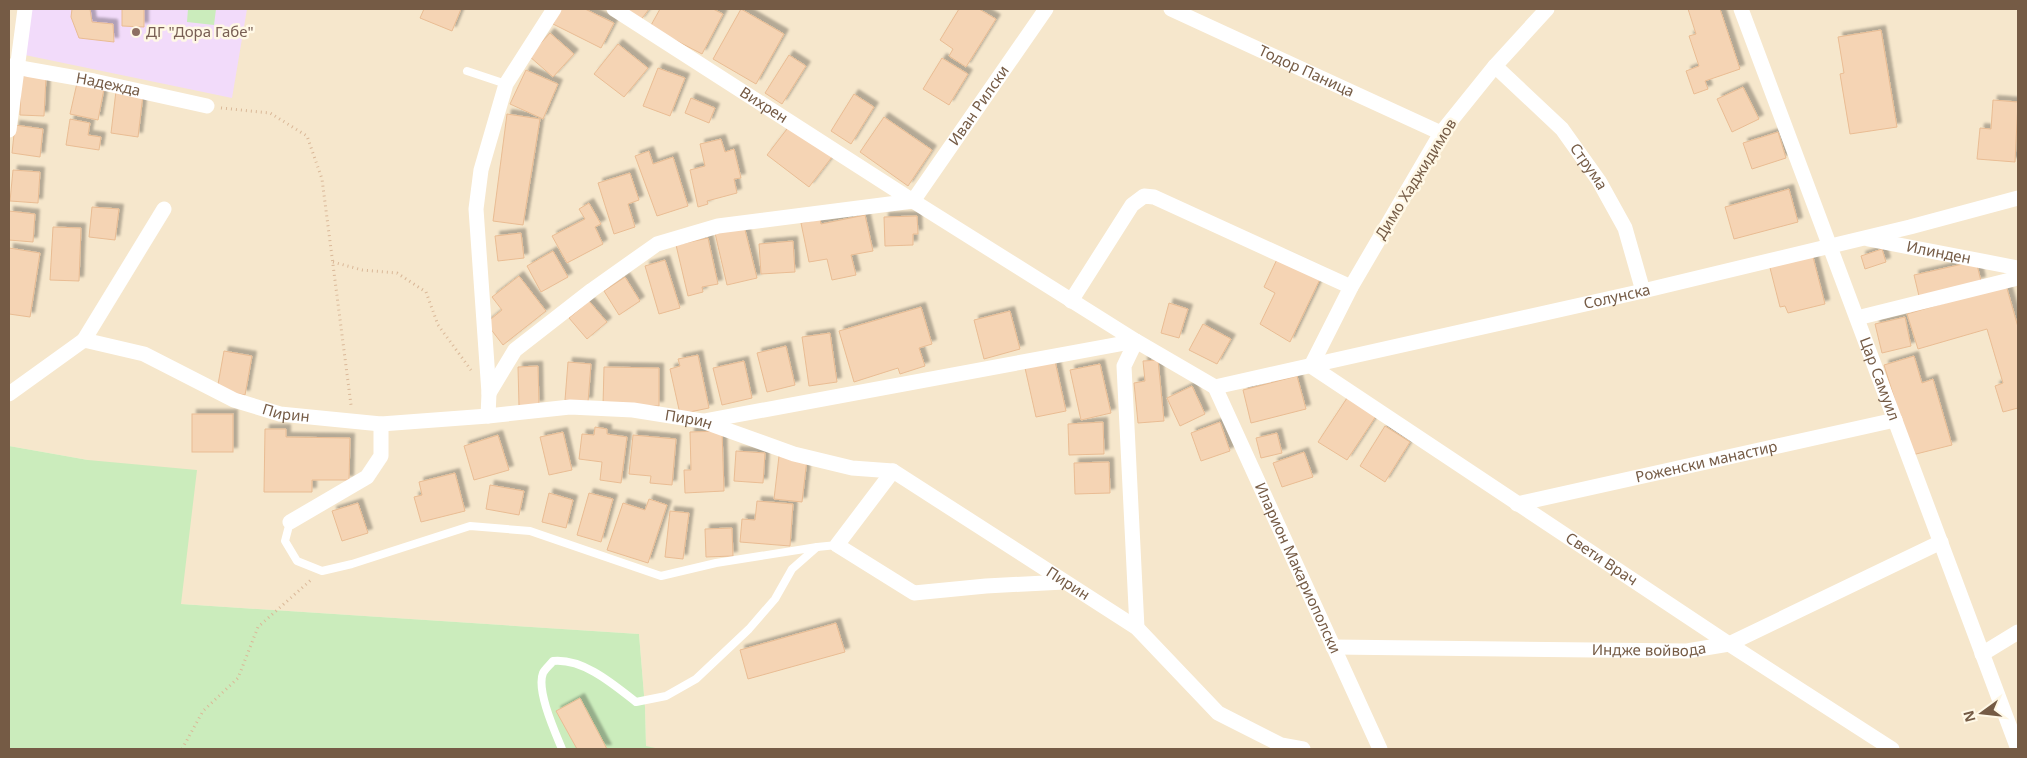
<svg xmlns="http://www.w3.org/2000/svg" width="2027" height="758" font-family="'Noto Sans',sans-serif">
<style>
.residential{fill:#f6e7cc}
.education{fill:#f2dbfa}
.green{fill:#cbecbc}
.building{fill:#f5d4b4;stroke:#e9bc93;filter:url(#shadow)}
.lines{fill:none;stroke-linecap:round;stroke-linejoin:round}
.path{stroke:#dab898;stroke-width:3;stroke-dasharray:1 4;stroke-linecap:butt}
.lane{stroke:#fff;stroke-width:8}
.street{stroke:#fff;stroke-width:15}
.education-dot{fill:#8d6e63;stroke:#fff8e6;stroke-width:2}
.labels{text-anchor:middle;stroke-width:5;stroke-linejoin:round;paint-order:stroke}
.education-label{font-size:15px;fill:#785e54;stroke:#fff8e6;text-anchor:start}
.street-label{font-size:15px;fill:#755b45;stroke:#fff8e6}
</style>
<defs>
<filter id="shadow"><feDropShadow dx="4.5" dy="-4.5" stdDeviation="1" flood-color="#0004"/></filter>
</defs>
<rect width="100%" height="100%" fill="#fef5de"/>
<!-- residential -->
<polygon class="residential" points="9,9 2018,9 2018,749 660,749 646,747 645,707 639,634 181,604 88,460 9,446"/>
<!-- education -->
<polygon class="education" points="32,9 247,9 232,98 25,55"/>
<!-- green -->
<g class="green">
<polygon points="188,9 216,9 214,25 187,22"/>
<polygon points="9,446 88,460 197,470 181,604 639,634 645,707 646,746 660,749 9,749"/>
</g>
<!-- building -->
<g class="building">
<polygon points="72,9 90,9 92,22 113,24 114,42 79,38 71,17"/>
<polygon points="122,9 144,9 144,27 122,26"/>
<polygon points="424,9 461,9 452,31 420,18"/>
<polygon points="561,9 585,9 614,23 601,48 553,24"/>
<polygon points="622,9 649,9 640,21"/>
<polygon points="660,9 713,9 723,14 702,54 650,27"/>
<polygon points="741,9 784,34 756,84 713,59"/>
<polygon points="959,9 979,9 996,19 966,67 949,56 953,49 940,40"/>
<polygon points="1688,9 1720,9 1740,69 1705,81 1708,89 1694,94 1686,71 1699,66 1689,36 1696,34"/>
<polygon points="1881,30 1897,127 1850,134 1840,74 1844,73 1838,37"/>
<polygon points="550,33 574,54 553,77 529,56"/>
<polygon points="618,44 648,68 624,97 594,74"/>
<polygon points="789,55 806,66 782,104 765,93"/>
<polygon points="942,58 968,74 949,105 923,89"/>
<polygon points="658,68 685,78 670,116 643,106"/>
<polygon points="526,70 558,84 543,119 510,104"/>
<polygon points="21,76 46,77 44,116 20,115"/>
<polygon points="77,83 104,89 98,120 70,114"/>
<polygon points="1743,87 1759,119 1732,132 1717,99"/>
<polygon points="116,91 143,95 138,137 111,133"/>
<polygon points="854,94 874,107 851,144 831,131"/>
<polygon points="691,98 715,108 709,123 685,113"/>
<polygon points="1993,100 2018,102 2015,162 1977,159 1980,128 1991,129"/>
<polygon points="507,114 540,119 523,225 493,221"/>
<polygon points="884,117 932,150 908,186 860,152"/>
<polygon points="70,119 90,123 88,135 101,137 99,150 66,145"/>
<polygon points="15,125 43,129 40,157 12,153"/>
<polygon points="790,125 832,157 809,187 767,155"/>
<polygon points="1778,132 1786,158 1752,169 1743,143"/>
<polygon points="721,139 725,152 734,149 741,178 734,179 737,193 707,201 708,204 698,207 690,170 705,166 700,144"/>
<polygon points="649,151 653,164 673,157 688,206 657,216 635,156"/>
<polygon points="13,170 40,172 38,203 10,201"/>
<polygon points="630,173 639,200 628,204 635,227 614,234 598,183"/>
<polygon points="1789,189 1798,222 1734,239 1725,207"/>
<polygon points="589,203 601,224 595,227 603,244 567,263 552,236 585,219 579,209"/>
<polygon points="92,207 119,209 115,240 89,237"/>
<polygon points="9,211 35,214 33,242 9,240"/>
<polygon points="865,215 873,251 851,255 856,275 832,280 827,259 809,262 801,223 820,219 821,224"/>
<polygon points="917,216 918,234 913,234 913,245 885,246 884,217"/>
<polygon points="744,226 757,278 727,285 715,233"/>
<polygon points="53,227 81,228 79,281 50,280"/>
<polygon points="521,233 524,258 498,261 495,236"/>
<polygon points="708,238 718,284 702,287 703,292 688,296 676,245"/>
<polygon points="793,241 795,272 761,274 759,244"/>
<polygon points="9,248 40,253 30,317 9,314"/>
<polygon points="1882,249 1886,262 1865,269 1861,256"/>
<polygon points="553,251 568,277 541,292 527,266"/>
<polygon points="1812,253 1825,304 1788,313 1785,306 1780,307 1769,264"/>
<polygon points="1279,255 1322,275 1290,342 1260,324 1275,293 1264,287"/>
<polygon points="665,260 680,308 659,314 645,266"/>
<polygon points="1976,261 1981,281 1919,296 1914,275"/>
<polygon points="519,276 546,311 503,345 486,323 502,310 492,297"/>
<polygon points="625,277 640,301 619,315 604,291"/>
<polygon points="2006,285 2018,327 2018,408 2003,412 1995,386 2003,383 1987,329 1918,349 1907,314"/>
<polygon points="589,301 607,322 587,339 569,318"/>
<polygon points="1169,303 1188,309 1179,338 1161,333"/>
<polygon points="921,307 932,344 919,348 925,366 900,374 898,368 854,382 839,331"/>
<polygon points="1010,311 1020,349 984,359 974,320"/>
<polygon points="1905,317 1911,346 1882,353 1875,324"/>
<polygon points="1203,324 1231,339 1217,364 1189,350"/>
<polygon points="830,333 837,382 809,386 802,337"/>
<polygon points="786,346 795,385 767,392 757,353"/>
<polygon points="224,351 252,356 245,395 217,390"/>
<polygon points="698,355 709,408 680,414 670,369 680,366 678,359"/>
<polygon points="1914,356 1922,383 1933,379 1952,445 1912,455 1884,365"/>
<polygon points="1158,360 1164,421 1138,423 1134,383 1145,381 1143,361"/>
<polygon points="744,361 752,398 722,405 713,368"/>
<polygon points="1055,361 1066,411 1036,417 1025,368"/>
<polygon points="568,362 591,364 588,402 565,400"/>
<polygon points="1100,364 1111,413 1081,420 1070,370"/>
<polygon points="538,366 539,405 519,406 518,367"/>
<polygon points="604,367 659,368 659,406 603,405"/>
<polygon points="1297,376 1306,409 1251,423 1243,390"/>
<polygon points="1192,386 1205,414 1180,426 1167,398"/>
<polygon points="1349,395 1378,413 1347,460 1318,442"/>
<rect x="192" y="414" width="41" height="38"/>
<polygon points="1103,422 1104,454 1069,455 1068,424"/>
<polygon points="1220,422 1230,451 1201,461 1191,433"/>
<polygon points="1385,426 1410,442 1385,482 1360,466"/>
<polygon points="595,427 607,429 607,434 627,437 621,483 600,480 602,462 579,459 582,434 594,435"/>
<polygon points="265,429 286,429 286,437 350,438 349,480 312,480 312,492 264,492"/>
<polygon points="722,431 724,491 685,493 684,470 691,470 690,432"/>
<polygon points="563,432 572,470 549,475 540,437"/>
<polygon points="1277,433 1282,453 1261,458 1256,438"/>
<polygon points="498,435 509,470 474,480 464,446"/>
<polygon points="633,435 676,439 672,485 650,483 651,476 629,474"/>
<polygon points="736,451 765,453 763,483 734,481"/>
<polygon points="1304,452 1313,477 1282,487 1273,463"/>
<polygon points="779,456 807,459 802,502 774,499"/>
<polygon points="1109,462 1110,493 1075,494 1074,463"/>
<polygon points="455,473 465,511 421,522 414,497 422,495 419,482"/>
<polygon points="490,485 524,491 519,515 486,509"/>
<polygon points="549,493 573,500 566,528 542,522"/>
<polygon points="589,493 613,499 601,542 577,535"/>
<polygon points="649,499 667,505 648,563 607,550 623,503 645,510"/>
<polygon points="757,501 793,504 790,546 740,542 742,519 755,520"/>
<polygon points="358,503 368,533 342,541 332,511"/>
<polygon points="670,511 689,513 683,559 665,557"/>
<polygon points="732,528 733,556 706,557 705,529"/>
<polygon points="836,623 845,652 748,679 740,650"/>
<polygon points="580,698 607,749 577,749 556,711"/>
</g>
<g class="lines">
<!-- path -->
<g class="path">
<polyline points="221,108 270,113 307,136 322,179 351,405"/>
<polyline points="333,262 362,270 397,273 426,292 438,325 471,370"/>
<polyline points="182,749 203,711 238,678 258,627 312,579"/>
</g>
<!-- lane -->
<g class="lane">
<polyline points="467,71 506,84"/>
<polyline points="290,522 285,541 297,561 322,571 352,564 470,526 530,531 661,576 716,563 817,547"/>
<path d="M562,749c-7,-17 -26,-59 -19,-76 2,-4 7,-8 10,-12 30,-3 60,23 83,41l30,-6 30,-17 53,-50 26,-30 17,-30 25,-22 20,-2"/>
</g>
<!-- street -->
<g class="street">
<path id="s1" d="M614,9l299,192 223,140 -432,80"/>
<path id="s2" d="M1171,9l270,124"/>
<path id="s3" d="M1547,9l-52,57 -54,67 -90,154 -40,79 418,278 163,105"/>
<path id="s4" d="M1741,9l277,740"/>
<path id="s5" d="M9,66l85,15 113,25"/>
<path id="s6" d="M1495,66l67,63 37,52 26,47 18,63"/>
<polyline points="9,130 25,9"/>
<path id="s7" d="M913,201l133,-192"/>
<path id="s8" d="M1868,239l150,29"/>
<polyline points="1071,301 1132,205 1144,196 1154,197 1351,287"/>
<polyline points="1857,318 2014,279"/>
<polyline points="84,340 164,209"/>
<path id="s9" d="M1215,387l428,-96 267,-64 108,-29"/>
<path id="s10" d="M1215,387l165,362"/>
<polyline points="489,393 515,350 592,290 657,244 718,226 913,201"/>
<path id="s11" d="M9,394l75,-54 60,14 90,46 46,14 101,10 107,-8 82,-9 63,3 69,11 92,33 58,14 41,3 244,157 81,85 63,32 22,4"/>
<polyline points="488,416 489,393 476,209 481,170 506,84 554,9"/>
<polyline points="893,471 837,545 914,593 986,586 1064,582"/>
<path id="s12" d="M1517,504l378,-84"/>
<polyline points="290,522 367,477 381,456 381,424"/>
<polyline points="1137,628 1124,366 1136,341 1215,387"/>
<path id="s13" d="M1333,647l354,4 42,-7 212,-102"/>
<polyline points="1982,654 2018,632"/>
</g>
</g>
<!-- markers -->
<circle class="education-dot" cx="136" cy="32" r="5"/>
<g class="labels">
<!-- education labels -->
<g class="education-label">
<text x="146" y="37">ДГ "Дора Габе"</text>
</g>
<!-- street labels -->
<g class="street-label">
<text dy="5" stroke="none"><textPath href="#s2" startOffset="149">Тодор Паница</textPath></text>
<text dy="5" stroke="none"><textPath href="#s5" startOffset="101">Надежда</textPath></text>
<text dy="5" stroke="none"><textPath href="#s1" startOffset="178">Вихрен</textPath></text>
<text dy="5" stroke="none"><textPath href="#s7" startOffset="116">Иван Рилски</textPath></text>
<text dy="5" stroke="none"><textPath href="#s6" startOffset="138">Струма</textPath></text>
<text transform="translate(1416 179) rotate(-58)" y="5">Димо Хаджидимов</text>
<text dy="5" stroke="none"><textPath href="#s8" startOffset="72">Илинден</textPath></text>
<text dy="5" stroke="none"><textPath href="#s9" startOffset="412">Солунска</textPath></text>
<text dy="5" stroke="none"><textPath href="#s4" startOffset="395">Цар Самуил</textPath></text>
<text dy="5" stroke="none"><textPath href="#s11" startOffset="309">Пирин</textPath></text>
<text dy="5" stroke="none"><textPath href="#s11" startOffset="714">Пирин</textPath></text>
<text dy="5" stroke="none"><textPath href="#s12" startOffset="194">Роженски манастир</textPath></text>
<text dy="5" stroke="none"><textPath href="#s3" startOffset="779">Свети Врач</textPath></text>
<text dy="5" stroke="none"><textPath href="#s10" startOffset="199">Иларион Макариополски</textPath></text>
<text dy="5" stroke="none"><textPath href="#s11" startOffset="1134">Пирин</textPath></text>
<text dy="5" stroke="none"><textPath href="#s13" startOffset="316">Индже войвода</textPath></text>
</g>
</g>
<!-- border -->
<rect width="2027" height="758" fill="none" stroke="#755b45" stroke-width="20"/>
<!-- north arrow -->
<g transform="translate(1982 713) rotate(255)" stroke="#fff8e6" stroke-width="4" paint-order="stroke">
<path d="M0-4L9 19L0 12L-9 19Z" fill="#755b45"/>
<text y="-8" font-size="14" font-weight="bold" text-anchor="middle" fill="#755b45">N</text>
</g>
</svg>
